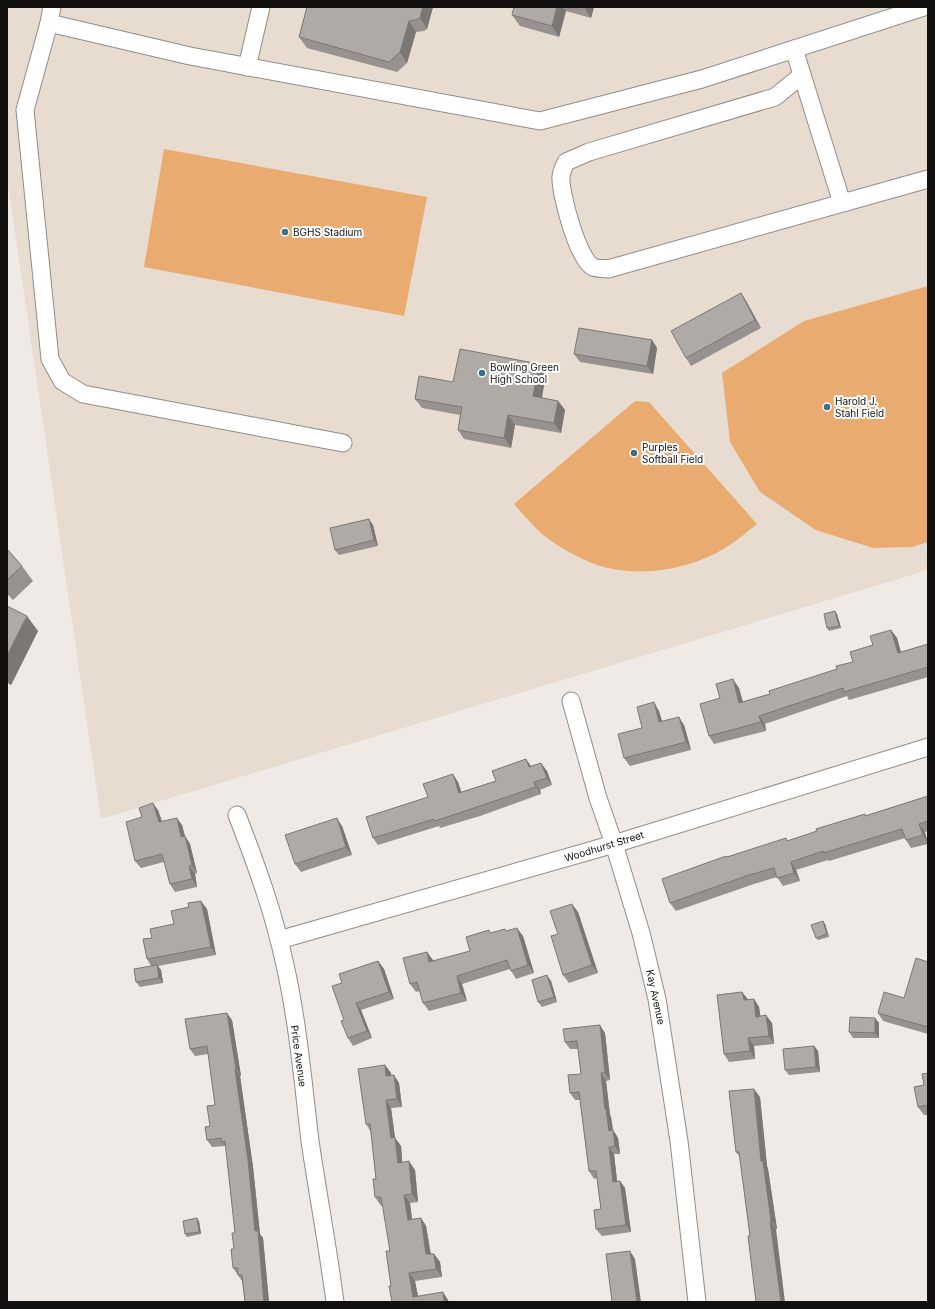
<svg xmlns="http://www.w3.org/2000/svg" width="935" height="1309" font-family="Inter,sans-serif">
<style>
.built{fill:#e8dcd1}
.green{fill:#e9ab70}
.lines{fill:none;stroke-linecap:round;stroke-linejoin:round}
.minor-casing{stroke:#918c87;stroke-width:19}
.minor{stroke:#fff;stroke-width:17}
.wall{fill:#97928f}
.shaded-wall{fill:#7b7774}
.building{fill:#b0aaa6;stroke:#7b7774}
.poi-dot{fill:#37728a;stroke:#fff;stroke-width:1.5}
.labels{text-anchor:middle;stroke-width:4;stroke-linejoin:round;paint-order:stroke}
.poi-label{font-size:10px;fill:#131110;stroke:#fff;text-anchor:start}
.street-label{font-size:10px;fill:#131110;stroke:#fff}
</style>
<rect width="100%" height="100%" fill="#efeae5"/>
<!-- built -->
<polygon class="built" points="7,7 924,7 928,19 928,570 101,819 7,177"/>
<!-- green -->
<g class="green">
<polygon points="164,149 427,197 404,316 144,267"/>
<polygon points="928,286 928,542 912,547 873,548 816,530 760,492 730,442 722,373 804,321"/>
<path d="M635,401l14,1 108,122c-9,7 -19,16 -29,22 -33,22 -81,31 -120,22 -19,-4 -47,-19 -62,-31 -12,-9 -22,-22 -32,-33z"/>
</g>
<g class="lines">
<!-- minor casing -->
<g class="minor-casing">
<g id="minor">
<polyline points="52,7 49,23 25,110 50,359 62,381 83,394 343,443"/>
<polyline points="49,23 190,56 540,121 702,79 924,7"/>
<polyline points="794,49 842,203"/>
<polyline points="247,67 261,7"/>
<path d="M802,75l-27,22 -186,55 -23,10c-2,5 -5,10 -5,15 -1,16 17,83 32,90 4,2 11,1 15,2l320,-90"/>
<polyline points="571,701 598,798 614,844 641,933 657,999 679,1141 697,1302"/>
<path d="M237,815c19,49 37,98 48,150 13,58 18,117 25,176 8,54 18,107 25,161"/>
<polyline points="279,940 614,844 928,747"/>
</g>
</g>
<!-- minor -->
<use href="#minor" class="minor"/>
</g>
<!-- wall -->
<g class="wall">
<polygon points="307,7 433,7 427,29 424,31 416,32 407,63 397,72 307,48 299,37"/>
<polygon points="514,7 594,7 591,18 566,11 559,37 520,26 512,15"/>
<polygon points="741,293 746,301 761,328 691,366 686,358"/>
<polygon points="652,340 657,348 653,374 580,362 574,354"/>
<polygon points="546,374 542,398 558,401 565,410 561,433 515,425 511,448 464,439 458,430 460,415 422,408 415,399 453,382"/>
<polygon points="373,525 378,546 339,555 335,550"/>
<polygon points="7,549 22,566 33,581 13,600 7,594"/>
<polygon points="7,606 38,631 11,685 7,683"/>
<polygon points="837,614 841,628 829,631 827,628"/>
<polygon points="891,630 897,638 901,652 928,644 928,677 849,700 847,696 765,724 766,731 714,744 709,736 720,698 739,688 743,702 770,694 837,669 853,662"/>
<polygon points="659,711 662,722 684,725 691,750 630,766 624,758 642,728"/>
<polygon points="532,767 547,771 552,785 540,790 541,794 480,816 440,828 439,826 378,845 373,838 428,797 458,782 461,792 496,781"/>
<polygon points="928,796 928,831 925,832 928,844 911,848 906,840 905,838 829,861 828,860 796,870 800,881 783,886 777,877 754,884 676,911 670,903 727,857 788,841"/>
<polygon points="158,810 162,821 182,825 185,836 190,844 197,873 195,874 197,887 175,892 170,884 164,862 141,868 135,861"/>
<polygon points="342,826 352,855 301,872 295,864"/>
<polygon points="207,909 216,955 158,966 161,970 163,983 140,987 136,982 151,966 147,959 152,938 174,924"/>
<polygon points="578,912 598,973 569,983 563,975 558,934"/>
<polygon points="823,921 825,924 829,937 818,940 816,938"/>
<polygon points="507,931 523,936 534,973 516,979 510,969 462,984 467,1001 429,1011 423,1003 420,991 416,992 410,984 427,952 433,961 470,951 491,933"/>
<polygon points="378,961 384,969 394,999 361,1010 372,1038 353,1046 348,1038 344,1020 342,983"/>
<polygon points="928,962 928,1034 883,1021 878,1013 904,998"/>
<polygon points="551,981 557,1002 542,1007 538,1002"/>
<polygon points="742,992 748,999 754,999 759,1007 760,1016 772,1023 774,1044 754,1046 755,1059 729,1062 724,1054"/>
<polygon points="875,1018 879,1023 879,1038 853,1038 849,1032"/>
<polygon points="232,1020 241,1076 240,1076 253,1167 260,1234 263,1238 269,1302 245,1302 242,1281 233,1268 235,1233 226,1147 225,1146 212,1147 207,1140 215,1105 208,1054 195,1056 190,1049"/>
<polygon points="605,1033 610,1080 606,1081 610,1115 611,1117 613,1130 618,1138 620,1154 614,1154 617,1181 620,1181 625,1188 631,1232 602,1236 596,1229 601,1209 597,1178 594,1179 589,1171 580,1100 575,1100 570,1093 581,1074 578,1049 570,1049 565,1042"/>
<polygon points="814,1046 818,1051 820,1072 789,1075 785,1070"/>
<polygon points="385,1065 391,1073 391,1075 399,1083 402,1107 391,1108 395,1138 401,1146 402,1162 415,1170 418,1202 410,1203 412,1219 421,1218 426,1226 431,1254 434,1254 440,1262 442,1277 415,1281 418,1296 448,1300 392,1302 390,1251 383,1205 381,1206 375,1197 376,1179 371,1132 366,1124"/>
<polygon points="928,1073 928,1115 924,1115 918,1107"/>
<polygon points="760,1097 767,1166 768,1169 777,1229 750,1236 740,1157 736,1152"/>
<polygon points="199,1221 201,1234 187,1237 185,1234"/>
</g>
<!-- shaded-wall -->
<g class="shaded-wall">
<polygon points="423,7 433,7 427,29 420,18"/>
<polygon points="557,7 563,7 566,11 559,37 552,26"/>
<polygon points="584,7 594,7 591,18"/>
<polygon points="409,21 416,32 407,63 400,52"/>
<polygon points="741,293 746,301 761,328 755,320"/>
<polygon points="652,340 657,348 653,374 647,366"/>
<polygon points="539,364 546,374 540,406 533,396"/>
<polygon points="558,401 565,410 561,433 554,423"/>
<polygon points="508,415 515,425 511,448 504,438"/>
<polygon points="369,519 373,525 378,546 374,540"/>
<polygon points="835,611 837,614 841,628 839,626"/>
<polygon points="27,616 38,631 11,685 7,680 7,656"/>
<polygon points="891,630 897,638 903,661 898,653"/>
<polygon points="733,679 739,688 745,711 739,703"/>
<polygon points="654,702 659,711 665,731 659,722"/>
<polygon points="759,716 765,724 766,731 761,722"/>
<polygon points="679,717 684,725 691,750 686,742"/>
<polygon points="526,759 531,766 534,775 529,767"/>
<polygon points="541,763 547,771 552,785 547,778"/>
<polygon points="453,774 458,782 464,800 459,793"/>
<polygon points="534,782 540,790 541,794 536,787"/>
<polygon points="153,803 158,810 164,829 159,822"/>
<polygon points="177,818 182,825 187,845 181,837"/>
<polygon points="337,818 342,826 352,855 346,847"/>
<polygon points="919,824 925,832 928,843 923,835"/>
<polygon points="185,836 190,844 197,873 192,865"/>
<polygon points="791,862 796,870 800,881 794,873"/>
<polygon points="189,866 195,874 197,887 192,879"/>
<polygon points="201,901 207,909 216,955 211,947"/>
<polygon points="572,904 578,912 598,973 592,965"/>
<polygon points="823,921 825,924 829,937 827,934"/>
<polygon points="517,928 523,936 534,973 528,965"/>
<polygon points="427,952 433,960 435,970 429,962"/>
<polygon points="378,961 384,969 394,999 389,992"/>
<polygon points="157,965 161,970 163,983 159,978"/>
<polygon points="547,975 551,981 557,1002 554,997"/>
<polygon points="457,976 462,984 467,1001 461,993"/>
<polygon points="742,992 748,1000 744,1000"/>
<polygon points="754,999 759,1007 762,1025 756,1017"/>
<polygon points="356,1003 361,1010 372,1038 367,1031"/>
<polygon points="227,1013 232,1020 241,1076 236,1069"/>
<polygon points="766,1015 772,1023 774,1044 769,1036"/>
<polygon points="875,1018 879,1023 879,1038 875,1033"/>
<polygon points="600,1025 605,1033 610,1080 605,1073"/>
<polygon points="748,1038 754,1046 755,1059 750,1051"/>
<polygon points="814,1046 818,1051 820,1072 816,1067"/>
<polygon points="385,1065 391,1073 392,1084 386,1076"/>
<polygon points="235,1069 240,1076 253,1167 260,1234 263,1238 269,1302 264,1302"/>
<polygon points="601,1073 606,1081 610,1115 611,1117 614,1138 609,1131 605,1109"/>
<polygon points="394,1075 399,1083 402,1107 397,1099"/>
<polygon points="754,1089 760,1097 767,1166 768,1169 777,1229 771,1221 761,1161"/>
<polygon points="386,1100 391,1108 395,1138 401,1146 403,1171 398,1163 391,1138"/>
<polygon points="613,1130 618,1138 620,1154 615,1146"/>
<polygon points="609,1147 614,1154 618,1189 613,1182"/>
<polygon points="409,1161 415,1170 418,1202 412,1194"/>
<polygon points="620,1181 625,1188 631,1232 626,1225"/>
<polygon points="404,1195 410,1203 413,1228 408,1220"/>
<polygon points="197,1218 199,1221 201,1234 199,1232"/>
<polygon points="421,1218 426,1226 432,1263 426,1254"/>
<polygon points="770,1221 776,1229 785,1302 781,1302"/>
<polygon points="630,1251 635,1259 641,1302 637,1302"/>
<polygon points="434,1254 440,1262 442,1277 436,1269"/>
<polygon points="409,1273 415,1281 419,1302 413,1297"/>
<polygon points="443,1292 448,1300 449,1302 444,1302"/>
</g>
<!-- building -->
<g class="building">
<polygon points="307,7 423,7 420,18 416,20 409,21 400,52 389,62 299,37"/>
<polygon points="514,7 557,7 552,26 512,15"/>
<polygon points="741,293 755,320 686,358 671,331"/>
<polygon points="579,328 652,340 647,366 574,354"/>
<polygon points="460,349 539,364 533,396 558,401 554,423 508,415 504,438 458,430 462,407 415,399 419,376 453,382"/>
<polygon points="369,519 374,540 335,550 330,528"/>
<polygon points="7,549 22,566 7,580"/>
<polygon points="7,606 27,616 7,656"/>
<polygon points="835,611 839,626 827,628 824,614"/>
<polygon points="891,630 898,653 928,644 928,667 844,692 843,688 759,716 761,722 709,736 700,704 720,698 716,684 733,679 739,703 770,694 769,691 837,669 836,666 853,662 850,652 873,645 870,636"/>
<polygon points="654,702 659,722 679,717 686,742 624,758 618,734 642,728 637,707"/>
<polygon points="526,759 529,767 541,763 547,778 534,782 536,787 474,808 435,821 434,819 373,838 366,817 428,797 423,784 453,774 459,793 496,781 492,771"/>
<polygon points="928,796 928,821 919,824 923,835 906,840 902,829 823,853 823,851 791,862 794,873 777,878 774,868 749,875 670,903 662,879 726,856 727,857 786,838 787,841 817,831 816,829 865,814 865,816"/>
<polygon points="153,803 159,822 177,818 181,837 185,836 192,865 189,866 192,879 170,884 162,854 135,861 126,822 142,817 139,808"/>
<polygon points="337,818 346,847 295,864 285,835"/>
<polygon points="201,901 211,947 147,959 143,939 152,938 150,929 174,924 171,911 189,907 188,903"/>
<polygon points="572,904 592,965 563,975 551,936 558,934 550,911"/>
<polygon points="823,921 827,934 816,938 811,925"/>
<polygon points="517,928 528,965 511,971 507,960 457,976 461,993 423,1003 417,982 410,984 403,958 427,952 429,962 470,951 466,937 489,930 490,933 505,929 506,931"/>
<polygon points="916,958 928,962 928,1027 878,1013 884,992 904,998"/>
<polygon points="378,961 389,992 356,1003 367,1031 348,1038 341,1021 344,1020 332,986 342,983 339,974"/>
<polygon points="157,965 159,978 136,982 134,969"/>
<polygon points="547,975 554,997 538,1002 532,980"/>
<polygon points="742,992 744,1000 754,999 756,1017 766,1015 769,1036 748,1038 750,1051 724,1054 717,995"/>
<polygon points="227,1013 236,1069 235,1069 248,1160 255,1231 258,1231 264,1302 245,1302 242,1275 238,1275 238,1268 233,1268 231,1249 234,1249 232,1233 235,1233 225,1141 222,1142 221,1138 207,1140 205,1127 210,1126 207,1106 215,1105 207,1046 190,1049 185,1019"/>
<polygon points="850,1017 875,1018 875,1033 849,1032"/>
<polygon points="600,1025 605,1073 601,1073 605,1109 606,1109 609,1131 613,1130 615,1146 609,1147 613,1182 620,1181 626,1225 596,1229 594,1210 601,1209 596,1171 589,1171 579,1092 570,1093 568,1075 581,1074 577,1041 565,1042 563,1029"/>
<polygon points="814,1046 816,1067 785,1070 783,1049"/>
<polygon points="385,1065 386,1076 394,1075 397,1099 386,1100 391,1138 395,1137 398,1163 409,1161 412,1194 404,1195 408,1220 421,1218 426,1254 434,1254 436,1269 409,1273 413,1297 443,1292 444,1302 392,1302 389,1286 391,1286 386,1251 390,1251 381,1197 375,1197 373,1179 376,1179 370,1124 366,1124 358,1069"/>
<polygon points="928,1073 928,1105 918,1107 914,1087 924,1085 922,1074"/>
<polygon points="754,1089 761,1161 763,1161 771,1221 770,1221 781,1302 756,1302 748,1236 750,1236 739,1152 736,1152 729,1091"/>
<polygon points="197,1218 199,1232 185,1234 183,1221"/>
<polygon points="630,1251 637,1302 612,1302 606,1254"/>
</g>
<!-- markers -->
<g class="poi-dot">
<circle cx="285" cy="232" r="4"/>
<circle cx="482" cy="373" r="4"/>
<circle cx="827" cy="407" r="4"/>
<circle cx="634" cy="453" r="4"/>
</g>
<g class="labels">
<!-- poi labels -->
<g class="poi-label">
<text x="293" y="236">BGHS Stadium</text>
<text x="490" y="371">Bowling Green<tspan x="490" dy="12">High School</tspan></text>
<text x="835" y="405">Harold J.<tspan x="835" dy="12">Stahl Field</tspan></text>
<text x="642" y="451">Purples<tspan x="642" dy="12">Softball Field</tspan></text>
</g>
<!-- street labels -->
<g class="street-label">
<text transform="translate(604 846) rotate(-17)" y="4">Woodhurst Street</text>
<text transform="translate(656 997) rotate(78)" y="4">Kay Avenue</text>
<text transform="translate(299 1056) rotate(82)" y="4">Price Avenue</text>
</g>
</g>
<!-- border -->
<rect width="935" height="1309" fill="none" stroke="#131110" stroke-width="16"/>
</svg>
